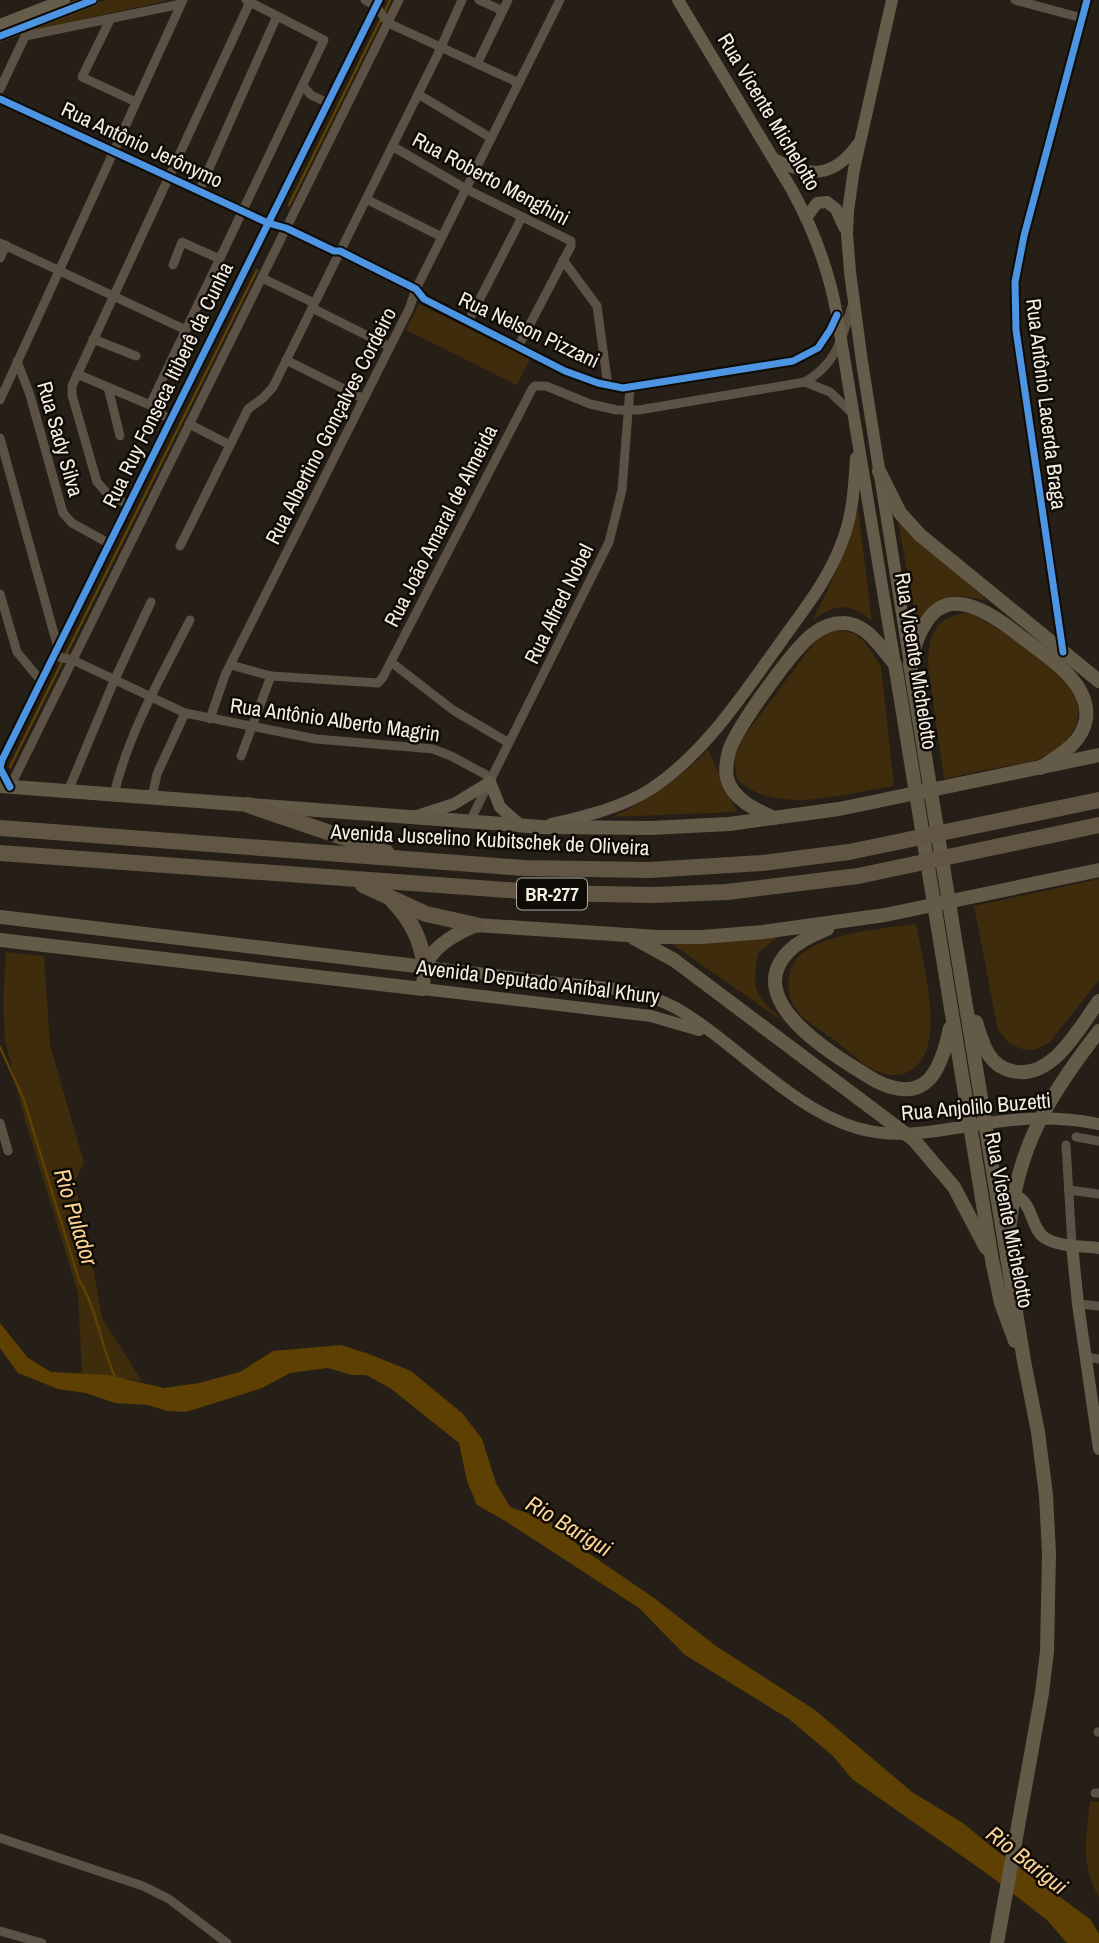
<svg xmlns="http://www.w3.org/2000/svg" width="1099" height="1943" font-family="'Archivo Narrow',sans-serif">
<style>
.green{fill:#3e2c0c}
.water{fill:#5e4003}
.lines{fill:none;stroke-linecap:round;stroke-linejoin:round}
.stream{stroke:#5e4003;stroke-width:2.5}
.street{stroke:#5b5144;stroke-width:9}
.secondary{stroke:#665c4c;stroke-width:12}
.primary{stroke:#645a48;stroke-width:14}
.highway{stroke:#605643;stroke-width:16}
.cycleway-casing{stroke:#0f0b06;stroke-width:11}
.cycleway{stroke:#4d94e3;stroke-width:7}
.labels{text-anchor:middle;stroke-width:5;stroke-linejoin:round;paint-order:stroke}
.shield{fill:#0f0b06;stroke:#b0aaa2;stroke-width:2}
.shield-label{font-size:19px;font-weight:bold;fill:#f5eee5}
.street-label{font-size:21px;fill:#f5eee5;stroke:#0f0b06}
.water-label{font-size:23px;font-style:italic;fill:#fcd293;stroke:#0f0b06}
</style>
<rect width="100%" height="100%" fill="#251f18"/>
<!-- green -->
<g class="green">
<polygon points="106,0 170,0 34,30 33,28"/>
<polygon points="419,304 530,359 517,385 406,330"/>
<path d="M858,508l14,113c-22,-18 -36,-18 -59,-1 18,-36 35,-72 45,-112z"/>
<path d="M898,521l90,80c-35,-9 -47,-6 -72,20z"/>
<path d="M969,613c26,13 83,48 100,71 23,31 1,63 -30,75 -10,4 -21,5 -32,7 -21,4 -42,8 -63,13l-16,-113c0,-30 7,-51 41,-53z"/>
<path d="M837,630l17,3 10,8 17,25 13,120c-48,7 -119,31 -157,-7l-3,-26 8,-14 74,-99 12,-8z"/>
<path d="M708,750l29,62 -126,5c38,-16 67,-38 97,-67z"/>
<polygon points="1099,879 1099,980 1050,1042 1034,1050 1022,1049 1010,1044 998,1030 974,906"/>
<path d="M916,924c6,35 26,105 6,135 -7,11 -18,17 -31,16 -22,-2 -41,-23 -58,-36 -12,-9 -29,-18 -37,-30 -7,-9 -8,-19 -7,-30 1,-46 94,-50 127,-55z"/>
<path d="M778,937l-20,16c-8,42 0,44 30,72l-116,-81z"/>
<polygon points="6,952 44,956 50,1045 84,1163 74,1183 85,1222 102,1318 142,1381 82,1374 78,1293 23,1113 5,1040 3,1001"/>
<path d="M1090,1801l9,1v95c-19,-33 -13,-59 -9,-96z"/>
</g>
<!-- water -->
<polygon class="water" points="0,1323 28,1358 51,1372 108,1375 164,1388 199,1383 240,1372 273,1351 341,1345 369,1354 411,1371 462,1413 482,1439 496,1483 510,1507 550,1521 584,1550 654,1598 716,1646 815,1710 912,1792 963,1823 997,1851 1090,1919 1099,1934 1099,1943 1067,1943 1047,1920 989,1875 852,1779 833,1756 789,1719 685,1655 639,1608 507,1522 477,1505 467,1481 459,1443 390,1388 366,1375 352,1375 328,1368 290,1373 262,1388 186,1412 167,1411 148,1405 115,1403 86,1393 58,1389 18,1373 0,1348"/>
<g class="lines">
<!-- stream -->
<g class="stream">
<polyline points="384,13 390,0"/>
<polyline points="289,205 381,19"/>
<polyline points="65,656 257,270"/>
<polyline points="10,767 62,662"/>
<path d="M0,1047l24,53 55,180c18,29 22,66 36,97"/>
</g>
<!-- street -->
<g class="street">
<polyline points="365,0 376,6 388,23 519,83"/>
<polyline points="479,0 503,11"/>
<polyline points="1015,0 1082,18"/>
<polyline points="110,20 82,77 136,102"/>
<polyline points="25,36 181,4"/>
<polyline points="477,64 508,0"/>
<polyline points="303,86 311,95 328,103"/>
<polyline points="0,89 27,32"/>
<polyline points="418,94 491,138"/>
<polyline points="0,99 268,223 286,228 334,251 340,251 416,289 424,299 565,371 598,383 623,388 793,361 818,348 830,330 837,315"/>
<polyline points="392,146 466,189 571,241 571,246 518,347"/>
<polyline points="199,191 277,16"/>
<polyline points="366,199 442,237"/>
<polyline points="0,243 186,330"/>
<polyline points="0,258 6,245"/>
<polyline points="563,260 597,306 608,386"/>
<polyline points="173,265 182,242 220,259"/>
<polyline points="262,278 314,303"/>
<polyline points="312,308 390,347"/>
<polyline points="468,322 522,217"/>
<polyline points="93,339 136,356"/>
<polyline points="286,360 364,399"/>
<polyline points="17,361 30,395 63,513 72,523 110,544"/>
<polyline points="77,374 150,405 155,412 171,419"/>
<polyline points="805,382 830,392 852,413"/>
<polyline points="108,387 120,436"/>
<polyline points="0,400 183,0"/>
<polyline points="150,405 324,40 246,0"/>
<polyline points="189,424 230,445"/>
<polyline points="0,438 58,648"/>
<polyline points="128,505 106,492 97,482 72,395 72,386 250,2"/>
<polyline points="180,546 248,409 263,398 273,387 437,56 462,0"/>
<polyline points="0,594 17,652 41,681"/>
<polyline points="1063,651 1016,330 1015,282 1024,236 1087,0"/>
<polyline points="54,656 73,660 185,713 316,739 433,749 451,756 492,778"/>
<polyline points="391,662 453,710 509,743"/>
<path d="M231,665l40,11 107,7 5,-6 149,-288 3,-3h11l44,18 27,6h22l166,-28c33,-19 37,-45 48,-79"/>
<polyline points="210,719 225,675 409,309 416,289 560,0"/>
<polyline points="241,756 271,676"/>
<polyline points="10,787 0,768 2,760 379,0"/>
<polyline points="10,787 399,0"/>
<polyline points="68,791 114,681 151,602"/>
<path d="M114,794c15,-62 47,-117 76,-174"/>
<polyline points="152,797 157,774 185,713"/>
<polyline points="470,821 609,542 622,490 630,388"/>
<polyline points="0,1123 8,1151"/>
<polyline points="1076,1137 1099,1141"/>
<polyline points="1066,1145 1072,1245"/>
<polyline points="1069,1190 1099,1194"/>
<polyline points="1078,1304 1099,1306"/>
<polyline points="1086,1357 1099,1359"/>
<polyline points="1098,1732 1099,1732"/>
<polyline points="1095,1793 1099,1793"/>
<polyline points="0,1838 143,1886 169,1899 227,1943"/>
<polyline points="0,1931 42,1943"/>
</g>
<!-- secondary -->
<g class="secondary">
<path d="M678,0l114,190c22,40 37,80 45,125l58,349"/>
<polyline points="892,0 854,169 848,211 847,234 850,272 862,362 910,664"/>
<polyline points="0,25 64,0"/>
<polyline points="0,36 93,0"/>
<path d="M774,159c35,18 59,20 84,-15"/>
<polyline points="806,218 817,203 827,202 836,209 844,227"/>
<polyline points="417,816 454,804 490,782 500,807 520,825"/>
<path d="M551,824c35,-8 70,-16 100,-35 54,-36 89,-91 127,-143 23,-33 50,-65 64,-104 11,-27 12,-55 14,-84"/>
<path d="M425,967c44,5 88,10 132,16 40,4 83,5 119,25 59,34 114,100 181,120 44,13 87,1 131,-5 37,-6 74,-6 111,1"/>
<polyline points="423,989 651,1016 699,1030"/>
<path d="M996,1192c7,2 16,2 22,5 15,8 13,32 27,41 14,9 38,8 54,10"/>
<polyline points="1072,1245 1078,1304 1099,1449"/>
</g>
<!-- primary -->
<g class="primary">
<polyline points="879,471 900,513 920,535 1099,681"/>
<polyline points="0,786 542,827 651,828 729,824 839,809 1099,755"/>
<path d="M774,818c-18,-8 -42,-19 -47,-40 -2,-9 0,-18 2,-27 8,-24 64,-102 84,-117 8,-6 18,-11 29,-11 24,-1 39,25 53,41l97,596 9,43 14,38"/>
<polyline points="0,917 425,967"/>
<path d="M827,929c-13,6 -27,11 -38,22 -51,51 51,108 87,130 50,25 65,-10 74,-53"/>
<polyline points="634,938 674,960 914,1140 954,1187 986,1248"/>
<path d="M0,940l423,49c1,-7 0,-16 2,-22 7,-21 32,-34 51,-42l182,12h44l61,-5 122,-17 214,-45"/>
<path d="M976,1022c7,21 11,43 36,49 40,10 67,-43 87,-70"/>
<path d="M1009,1234c6,-84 40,-139 90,-203"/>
<path d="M997,1943l45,-250 5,-42 2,-98 -3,-58 -8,-63 -14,-71 -114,-697c18,-78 54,-72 109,-29 25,20 72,46 67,84 -4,25 -28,37 -46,49"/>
</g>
<!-- highway -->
<g class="highway">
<polyline points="248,805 386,852"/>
<polyline points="0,828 524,868 649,870 762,863 849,852 1099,800"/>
<polyline points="0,853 549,893 653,895 727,892 858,876 1099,825"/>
<polyline points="363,885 426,914 476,925"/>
<path d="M393,901c19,20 28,39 32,66"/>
</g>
<!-- cycleway casing -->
<g class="cycleway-casing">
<g id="cycleway">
<polyline points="0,36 93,0"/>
<polyline points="0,99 268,223 286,228 334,251 340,251 416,289 424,299 565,371 598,383 623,388 793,361 818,348 830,330 837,315"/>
<polyline points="1063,652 1016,330 1015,282 1024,236 1087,0"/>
<polyline points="10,787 0,768 2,760 379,0"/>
</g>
</g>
<!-- cycleway -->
<use href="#cycleway" class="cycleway"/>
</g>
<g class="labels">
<!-- shield labels -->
<rect class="shield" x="517" y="878.5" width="70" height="31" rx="5"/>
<g class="shield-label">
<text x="552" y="901">BR-277</text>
</g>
<!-- street labels -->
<g class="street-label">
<text transform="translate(769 112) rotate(59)" y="7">Rua Vicente Michelotto</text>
<text transform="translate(142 145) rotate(25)" y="7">Rua Antônio Jerônymo</text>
<text transform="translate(491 179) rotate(28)" y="7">Rua Roberto Menghini</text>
<text transform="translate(529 330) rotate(25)" y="7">Rua Nelson Pizzani</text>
<text transform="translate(168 385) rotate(-64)" y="7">Rua Ruy Fonseca Itiberê da Cunha</text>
<text transform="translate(1046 404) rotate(83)" y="7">Rua Antônio Lacerda Braga</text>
<text transform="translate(331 426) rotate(-63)" y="7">Rua Albertino Gonçalves Cordeiro</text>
<text transform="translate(60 439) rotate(74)" y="7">Rua Sady Silva</text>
<text transform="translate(441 526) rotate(-63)" y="7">Rua João Amaral de Almeida</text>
<text transform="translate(559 604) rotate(-64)" y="7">Rua Alfred Nobel</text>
<text transform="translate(916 661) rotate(81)" y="7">Rua Vicente Michelotto</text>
<text transform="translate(335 720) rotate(8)" y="7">Rua Antônio Alberto Magrin</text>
<text transform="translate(490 840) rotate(3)" y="7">Avenida Juscelino Kubitschek de Oliveira</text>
<text transform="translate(538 982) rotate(7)" y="7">Avenida Deputado Aníbal Khury</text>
<text transform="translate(976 1107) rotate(-5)" y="7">Rua Anjolilo Buzetti</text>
<text transform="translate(1009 1220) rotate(79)" y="7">Rua Vicente Michelotto</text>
</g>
<!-- water labels -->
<g class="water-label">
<text transform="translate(76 1217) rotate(73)" y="8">Rio Pulador</text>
<text transform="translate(569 1526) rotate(31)" y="8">Rio Barigui</text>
<text transform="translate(1027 1860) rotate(38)" y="8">Rio Barigui</text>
</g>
</g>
</svg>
